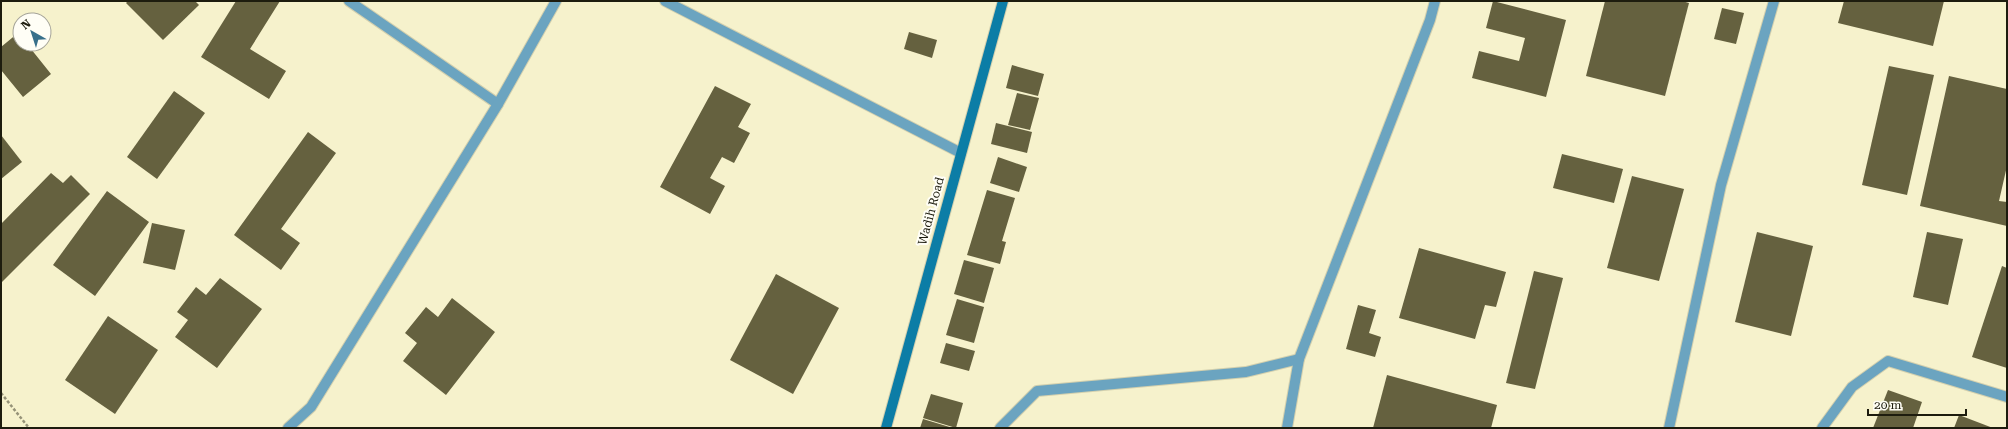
<svg xmlns="http://www.w3.org/2000/svg" width="2008" height="429" font-family="'Roboto Serif',serif">
<style>
.building{fill:#65613f}
.lines{fill:none;stroke-linecap:round;stroke-linejoin:round}
.street-casing{stroke:#d3d0ae;stroke-width:12}
.secondary-casing{stroke:#d3d0ae;stroke-width:12}
.path{stroke:#969378;stroke-width:2.5;stroke-dasharray:3 2;stroke-linecap:butt}
.street{stroke:#6ba4c0;stroke-width:10}
.secondary{stroke:#0c7da6;stroke-width:10}
.labels{text-anchor:middle;stroke-width:4;stroke-linejoin:round;paint-order:stroke}
.street-label{font-size:12px;fill:#1d1c0e;stroke:#fffef6}
</style>
<rect width="100%" height="100%" fill="#f6f2cc"/>
<!-- building -->
<g class="building">
<polygon points="128,1 195,1 199,5 163,40 126,3"/>
<polygon points="236,1 280,1 250,49 286,71 269,99 201,57"/>
<polygon points="1493,1 1566,20 1546,97 1472,78 1479,51 1519,61 1525,38 1486,28"/>
<polygon points="1605,1 1682,1 1689,3 1665,96 1586,76"/>
<polygon points="1844,1 1944,1 1933,46 1838,23"/>
<polygon points="1722,8 1744,13 1736,44 1714,39"/>
<polygon points="909,32 937,40 932,58 904,49"/>
<polygon points="18,33 20,35 20,44 27,44 51,74 23,97 1,70 1,47"/>
<polygon points="1012,65 1044,74 1038,96 1006,88"/>
<polygon points="1889,66 1934,75 1907,195 1862,185"/>
<polygon points="1949,76 2007,89 2007,166 1999,201 2007,202 2007,226 1920,206"/>
<polygon points="715,86 751,104 738,127 750,133 734,163 722,157 710,178 725,186 710,214 660,187"/>
<polygon points="174,91 205,113 157,179 127,157"/>
<polygon points="1017,93 1039,98 1030,130 1008,125"/>
<polygon points="996,123 1032,132 1027,153 991,144"/>
<polygon points="308,132 336,153 281,229 300,243 281,270 234,235"/>
<polygon points="1,135 22,162 1,179"/>
<polygon points="1562,154 1623,169 1614,203 1553,188"/>
<polygon points="998,157 1027,167 1019,192 990,183"/>
<polygon points="51,173 63,183 71,175 90,194 1,283 1,224"/>
<polygon points="1632,176 1684,189 1659,281 1607,268"/>
<polygon points="987,190 1015,198 1002,241 1006,242 1000,264 967,255"/>
<polygon points="107,191 149,222 95,296 53,265"/>
<polygon points="152,223 185,230 175,270 143,263"/>
<polygon points="1757,232 1813,246 1791,336 1735,322"/>
<polygon points="1927,232 1963,239 1948,305 1913,297"/>
<polygon points="1419,248 1506,272 1496,307 1485,305 1475,339 1399,318"/>
<polygon points="964,260 994,268 984,303 954,294"/>
<polygon points="2002,266 2007,268 2007,368 1972,357"/>
<polygon points="1534,271 1563,278 1535,389 1506,383"/>
<polygon points="776,274 839,308 793,394 730,360"/>
<polygon points="220,278 262,309 217,368 175,337 188,320 177,312 196,287 206,295"/>
<polygon points="452,298 495,332 446,395 403,361 417,343 405,333 426,307 438,317"/>
<polygon points="957,299 984,307 974,343 946,335"/>
<polygon points="1358,305 1376,310 1369,333 1381,337 1375,357 1346,349"/>
<polygon points="108,316 158,350 115,414 65,380"/>
<polygon points="946,343 975,351 969,371 940,363"/>
<polygon points="1387,375 1497,405 1491,428 1373,428"/>
<polygon points="1888,390 1922,402 1913,428 1873,428"/>
<polygon points="931,394 963,403 956,428 923,418"/>
<polygon points="1959,415 1993,428 1954,428"/>
<polygon points="923,419 953,428 920,428"/>
</g>
<g class="lines">
<!-- street casing -->
<g class="street-casing">
<g id="street">
<polyline points="349,1 498,104 556,1"/>
<polyline points="665,1 961,153"/>
<polyline points="288,428 311,407 498,104"/>
<polyline points="1000,428 1037,391 1246,372 1299,359"/>
<polyline points="1287,428 1299,359 1430,20 1435,1"/>
<polyline points="1669,428 1721,185 1774,1"/>
<polyline points="1822,428 1852,387 1888,361 2007,397"/>
</g>
</g>
<!-- secondary casing -->
<g class="secondary-casing">
<polyline id="secondary" points="886,428 1003,1"/>
</g>
<!-- path -->
<polyline class="path" points="1,393 29,428"/>
<!-- street -->
<use href="#street" class="street"/>
<!-- secondary -->
<use href="#secondary" class="secondary"/>
</g>
<g class="labels">
<!-- street labels -->
<g class="street-label">
<text transform="translate(931 211) rotate(-75)" y="4">Wadih Road</text>
</g>
</g>
<!-- border -->
<rect width="2008" height="429" fill="none" stroke="#1d1c0e" stroke-width="4"/>
<!-- north arrow -->
<g transform="translate(32 32) rotate(321)"><circle r="19" fill="#fffef6" stroke="#a5a499"/>
<path d="M0-3L7 15L0 10L-7 15Z" fill="#38708b"/>
<text y="-6" font-size="11" font-weight="bold" text-anchor="middle" fill="#1d1c0e">N</text>
</g>
<!-- scale -->
<path d="M1868 409v6h98v-6" fill="none" stroke="#1d1c0e" stroke-width="2"/>
<text x="1874" y="409" font-size="12" fill="#1d1c0e" stroke="#fffef6" stroke-width="3" paint-order="stroke">20 m</text>
</svg>
